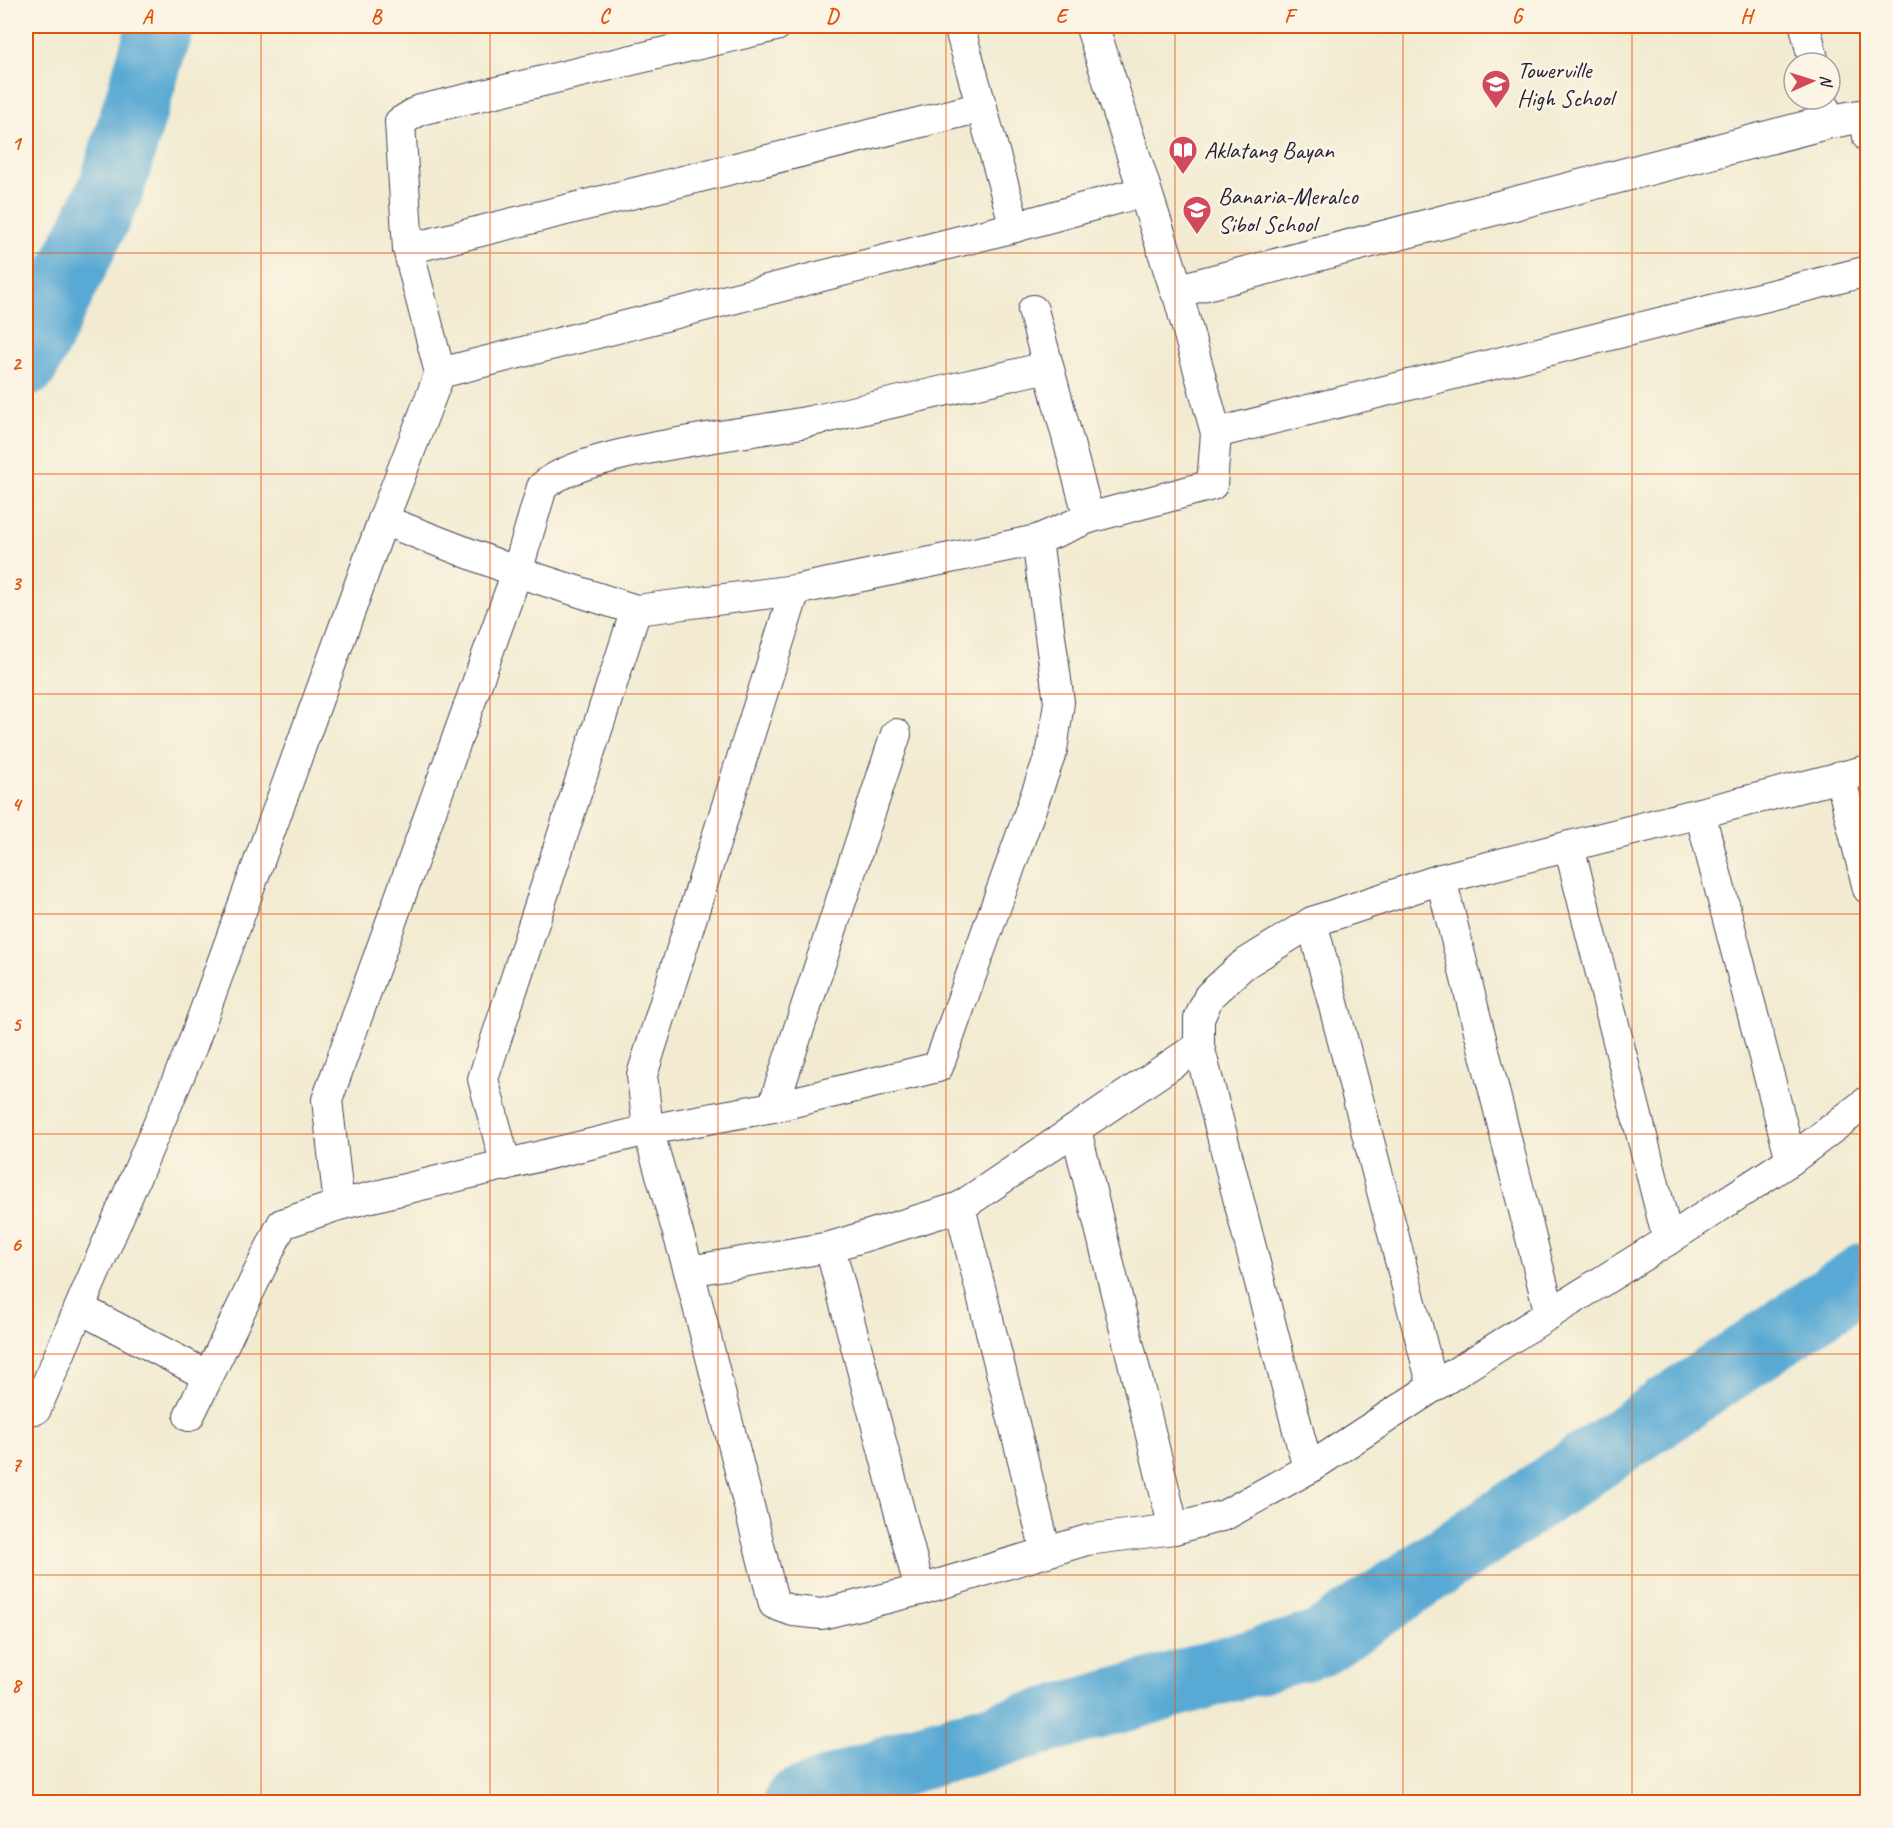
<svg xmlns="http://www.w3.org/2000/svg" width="1893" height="1828" font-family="Caveat,sans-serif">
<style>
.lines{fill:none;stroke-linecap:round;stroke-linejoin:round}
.river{stroke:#58a9d3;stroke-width:66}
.minor-casing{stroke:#414052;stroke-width:32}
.tertiary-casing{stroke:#414052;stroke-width:35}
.minor{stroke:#fff;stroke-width:30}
.tertiary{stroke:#fff;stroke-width:33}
.grid{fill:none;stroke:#de560e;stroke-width:1.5;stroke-opacity:0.55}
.labels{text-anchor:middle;stroke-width:5;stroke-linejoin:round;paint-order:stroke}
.poi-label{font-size:24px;fill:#22223b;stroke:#fcf5e5;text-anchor:start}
.neatline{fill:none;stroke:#de560e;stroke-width:2}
.grid-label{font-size:20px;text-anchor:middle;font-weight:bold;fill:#de560e}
</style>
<rect width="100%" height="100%" fill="#fcf5e5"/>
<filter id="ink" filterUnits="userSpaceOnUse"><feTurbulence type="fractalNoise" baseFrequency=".0167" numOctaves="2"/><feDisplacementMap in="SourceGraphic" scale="12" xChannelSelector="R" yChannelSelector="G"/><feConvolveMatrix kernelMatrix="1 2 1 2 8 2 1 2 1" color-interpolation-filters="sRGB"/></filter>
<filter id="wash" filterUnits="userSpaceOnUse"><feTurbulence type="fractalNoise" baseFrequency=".008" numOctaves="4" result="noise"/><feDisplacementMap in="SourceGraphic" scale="24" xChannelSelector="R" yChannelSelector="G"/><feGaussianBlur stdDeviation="1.35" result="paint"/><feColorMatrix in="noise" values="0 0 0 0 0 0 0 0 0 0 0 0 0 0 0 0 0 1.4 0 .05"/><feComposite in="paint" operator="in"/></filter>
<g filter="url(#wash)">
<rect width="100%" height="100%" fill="#f2ebd1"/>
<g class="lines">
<!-- river -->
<g class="river">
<polyline points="26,364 111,189 160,26"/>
<polyline points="796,1802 919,1757 1321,1643 1868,1274"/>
</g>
</g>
</g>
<g filter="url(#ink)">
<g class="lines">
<!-- minor casing -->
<g class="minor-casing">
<g id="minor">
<polyline points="959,26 1015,227"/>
<polyline points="1805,26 1814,63"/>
<polyline points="1822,99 1828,122"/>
<polyline points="1865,115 1868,137"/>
<polyline points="408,249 982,107"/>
<polyline points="1177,291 1216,433 1212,485 1089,518 1037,540 795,590 642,1075 648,1130 689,1271 774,1604 793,1611 822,1614 920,1590 1087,1540 1174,1529 1225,1515 1308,1469 1433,1387 1668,1240 1791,1160 1868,1101"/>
<polyline points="1033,310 1089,518"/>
<polyline points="440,373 1015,227 1145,191"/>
<polyline points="1216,433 1868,271"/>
<polyline points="383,520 440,373 408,249 400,122 420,110 776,26"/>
<polyline points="1840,776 1868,889"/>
<polyline points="1700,813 1791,1160"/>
<polyline points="1569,846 1668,1240"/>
<polyline points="1441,879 1550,1314"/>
<polyline points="1312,922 1433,1387"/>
<polyline points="1199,1046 1308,1469"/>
<polyline points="773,1107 896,734"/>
<polyline points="1076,1130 1174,1529"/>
<polyline points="506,1166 483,1079 636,610"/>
<path d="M339,1205l-12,-105 190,-528 25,-85c40,-38 208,-53 269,-66 79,-17 157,-36 236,-54"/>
<polyline points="960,1207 1046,1552"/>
<polyline points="830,1247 920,1590"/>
<polyline points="689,1271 830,1247 960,1207 1199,1046 1199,1019 1209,996 1243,965 1312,922 1441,879 1868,770"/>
<polyline points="81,1309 208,1376"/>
<polyline points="36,1409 192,1046 383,520 517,572 636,610 795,590"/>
<polyline points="189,1416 282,1224 339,1205 648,1130 773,1107 938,1067 1052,750 1059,702 1037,540"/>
</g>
</g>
<!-- tertiary casing -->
<g class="tertiary-casing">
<polyline id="tertiary" points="1092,26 1177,291 1828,122 1868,115"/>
</g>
<!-- minor -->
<use href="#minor" class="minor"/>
<!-- tertiary -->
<use href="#tertiary" class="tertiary"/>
</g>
</g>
<!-- grid -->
<path class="grid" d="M261,26v1776M490,26v1776M718,26v1776M946,26v1776M1175,26v1776M1403,26v1776M1632,26v1776M26,253h1842M26,474h1842M26,694h1842M26,914h1842M26,1134h1842M26,1354h1842M26,1575h1842"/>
<!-- icons -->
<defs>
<g id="school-pin" transform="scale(1.5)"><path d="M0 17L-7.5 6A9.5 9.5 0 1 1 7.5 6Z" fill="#d1495b" stroke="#fcf5e5"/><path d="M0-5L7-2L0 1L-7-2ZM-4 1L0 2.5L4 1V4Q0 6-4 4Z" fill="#fff"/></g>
<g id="library-pin" transform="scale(1.5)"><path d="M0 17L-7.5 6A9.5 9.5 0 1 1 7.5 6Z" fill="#d1495b" stroke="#fcf5e5"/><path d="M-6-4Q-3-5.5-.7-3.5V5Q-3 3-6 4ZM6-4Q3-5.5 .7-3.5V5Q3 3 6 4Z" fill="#fff"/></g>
</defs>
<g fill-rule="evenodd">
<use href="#school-pin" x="1496" y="84"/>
<use href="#library-pin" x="1183" y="150"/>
<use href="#school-pin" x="1197" y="210"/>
</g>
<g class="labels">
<!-- poi labels -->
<g class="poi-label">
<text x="1517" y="78">Towerville<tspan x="1517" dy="28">High School</tspan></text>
<text x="1204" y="158">Aklatang Bayan</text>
<text x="1218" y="204">Banaria-Meralco<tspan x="1218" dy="28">Sibol School</tspan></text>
</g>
</g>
<!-- margin -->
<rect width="1893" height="1828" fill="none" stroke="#fcf5e5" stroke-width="66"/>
<!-- north arrow -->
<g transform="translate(1812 81) rotate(87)"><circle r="28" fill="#fcf5e5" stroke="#a5a1a1" stroke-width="1.5"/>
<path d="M0-4.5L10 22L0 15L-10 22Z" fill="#d1495b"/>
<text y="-9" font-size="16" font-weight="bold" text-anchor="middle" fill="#22223b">N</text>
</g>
<rect x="33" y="33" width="1827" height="1762" class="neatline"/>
<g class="grid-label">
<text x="147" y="23">A</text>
<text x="376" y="23">B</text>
<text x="604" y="23">C</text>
<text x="832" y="23">D</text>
<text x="1061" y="23">E</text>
<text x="1289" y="23">F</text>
<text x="1517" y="23">G</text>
<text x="1746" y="23">H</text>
<text x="16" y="150">1</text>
<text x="16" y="370">2</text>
<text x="16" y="590">3</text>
<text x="16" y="811">4</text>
<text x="16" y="1031">5</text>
<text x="16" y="1251">6</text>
<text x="16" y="1471">7</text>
<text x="16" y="1692">8</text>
</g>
</svg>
